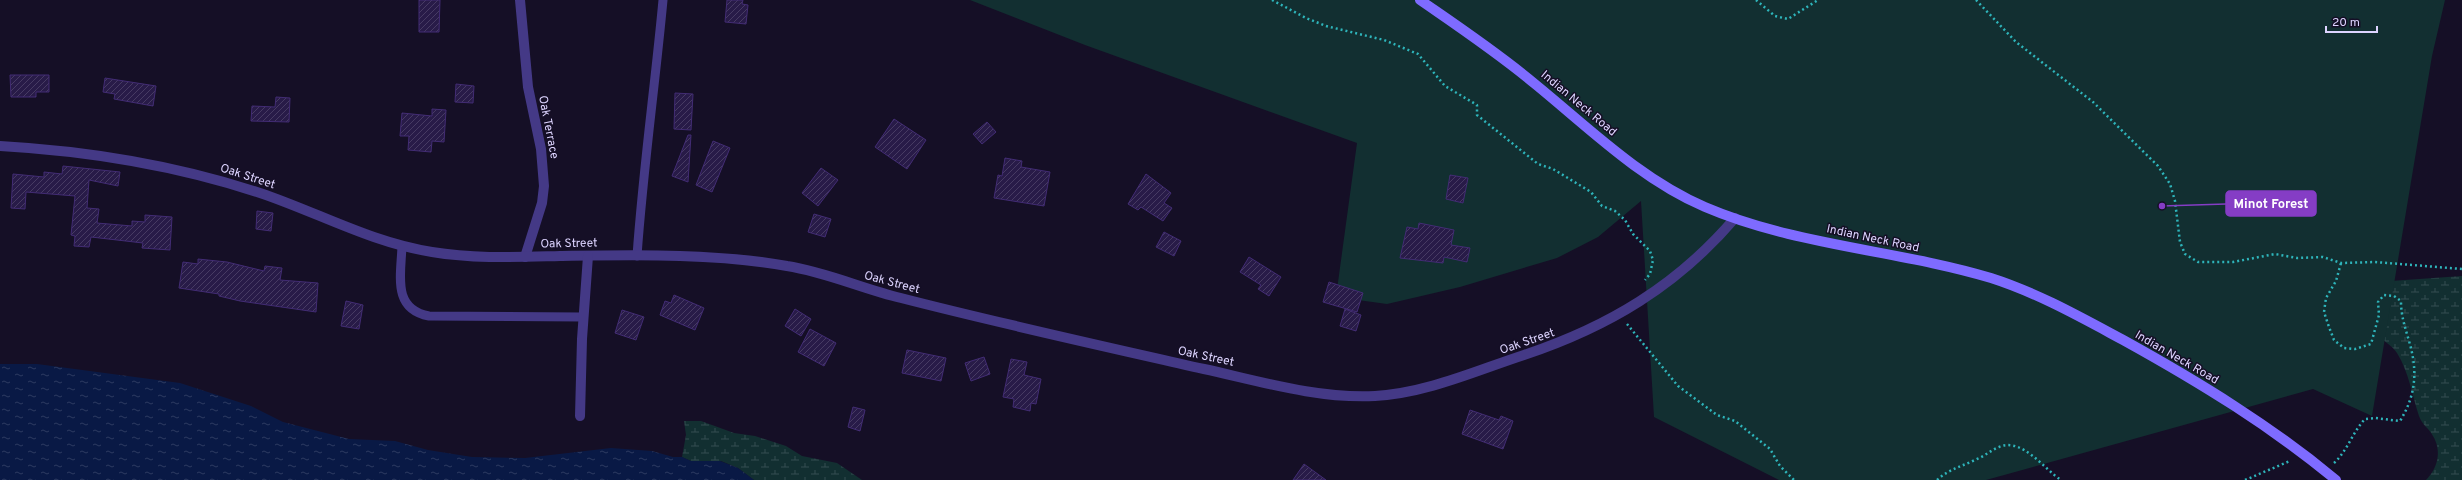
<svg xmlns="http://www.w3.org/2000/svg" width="2462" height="480" font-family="Overpass,sans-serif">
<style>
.wetland{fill:url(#wetland-marsh)}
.park{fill:#122f31}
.water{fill:url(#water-ripples)}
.building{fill:url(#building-hatch);stroke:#422c74}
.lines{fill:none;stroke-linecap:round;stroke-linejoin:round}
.path{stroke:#2eb4ba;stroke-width:2.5;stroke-dasharray:2 3;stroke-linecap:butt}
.lane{stroke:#443986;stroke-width:9}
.street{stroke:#443986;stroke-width:10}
.secondary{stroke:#7e6bff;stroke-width:10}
.labels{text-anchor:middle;stroke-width:3;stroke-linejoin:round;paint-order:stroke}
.street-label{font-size:12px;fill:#ddd4ff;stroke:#150f26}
.leader{fill:none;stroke:#853dc5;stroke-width:1.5}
.callout-dot{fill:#853dc5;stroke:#150f26;stroke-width:1.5}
.callout{fill:#853dc5;stroke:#853dc5;stroke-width:1.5}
.callout-label{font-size:13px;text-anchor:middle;font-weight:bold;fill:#fff}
</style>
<defs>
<pattern id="wetland-marsh" width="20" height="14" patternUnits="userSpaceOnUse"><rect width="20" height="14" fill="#122f31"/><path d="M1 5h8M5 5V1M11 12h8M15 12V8" fill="none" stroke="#344c50"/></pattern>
<pattern id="water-ripples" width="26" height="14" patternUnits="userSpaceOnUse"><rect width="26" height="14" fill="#091945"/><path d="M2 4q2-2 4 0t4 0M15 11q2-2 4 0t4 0" fill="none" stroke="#2c3a61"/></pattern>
<pattern id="building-hatch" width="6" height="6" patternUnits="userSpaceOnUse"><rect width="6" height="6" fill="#281b48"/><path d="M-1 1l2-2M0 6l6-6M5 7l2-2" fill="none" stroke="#473b63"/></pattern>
</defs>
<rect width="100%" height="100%" fill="#150f26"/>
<!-- wetland -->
<g class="wetland">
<path d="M2462,276v204h-36c12,-12 16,-29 7,-44 -4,-8 -11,-11 -14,-20 -7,-21 -10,-44 -22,-63 -4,-7 -16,-14 -23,-20l17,-52z"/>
<polygon points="684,421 701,421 734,433 755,436 786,446 802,456 837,463 862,480 754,480 738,468 721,461 691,461 682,457 686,435"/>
</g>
<!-- park -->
<polygon class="park" points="970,0 2445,0 2432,56 2372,416 2313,389 1986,480 1779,480 1654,417 1641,201 1598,237 1557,258 1460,287 1387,304 1336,297 1357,143 1085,45"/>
<!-- water -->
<polygon class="water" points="0,364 37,364 180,383 251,406 283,422 349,439 395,441 428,450 472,457 525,458 611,448 652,451 673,457 682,457 691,461 720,461 738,468 754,480 0,480"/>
<!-- building -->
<g class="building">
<polygon points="419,0 440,0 439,32 419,32"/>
<polygon points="727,0 743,0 742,4 748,5 746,24 725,22"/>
<polygon points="10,75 49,75 49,92 36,92 36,97 11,97"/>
<polygon points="105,78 156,86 153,106 114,99 115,94 103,92"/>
<polygon points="456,84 474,86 473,103 455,102"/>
<polygon points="675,93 693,94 691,130 674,129"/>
<polygon points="276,97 290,98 289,122 251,121 252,106 275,107"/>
<polygon points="432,109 446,110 444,142 432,141 431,152 408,150 409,136 400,136 402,113 432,116"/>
<polygon points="894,119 926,140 907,169 875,147"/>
<polygon points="987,122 996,132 982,144 973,134"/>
<polygon points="688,135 691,135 688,182 672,176"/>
<polygon points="713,141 730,148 712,192 696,185"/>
<polygon points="1005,158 1022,161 1021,167 1050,172 1044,206 994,198 998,175 1002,176"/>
<polygon points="63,166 120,172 118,186 89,180 87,208 99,209 97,223 132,226 132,221 145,222 145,215 172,217 170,250 142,248 143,243 91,237 89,247 74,246 75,236 71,235 75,196 26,192 25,209 11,208 13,174 44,177 44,172 62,174"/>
<polygon points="821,168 838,180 818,206 802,193"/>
<polygon points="1146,174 1171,193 1164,203 1172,208 1163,221 1141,207 1138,210 1128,204"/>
<polygon points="1450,175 1468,178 1463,203 1446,199"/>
<polygon points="257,211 273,213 271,231 256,229"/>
<polygon points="814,214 831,219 825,237 808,232"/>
<polygon points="1419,223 1454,230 1451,245 1470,248 1467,262 1444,257 1443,263 1400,258 1407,227 1418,229"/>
<polygon points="1164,232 1181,241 1174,256 1156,247"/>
<polygon points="1249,257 1281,277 1269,296 1258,289 1261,285 1240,272"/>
<polygon points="198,259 227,262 264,271 265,266 282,268 280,280 318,283 316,312 240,301 219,296 219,294 179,288 183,262 198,264"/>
<polygon points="1329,282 1363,293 1357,312 1323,302"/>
<polygon points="674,295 704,308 695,330 660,315 665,301 671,303"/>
<polygon points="346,301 363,305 359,329 341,326"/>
<polygon points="795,309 811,319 801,336 785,326"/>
<polygon points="1345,309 1361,315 1356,331 1340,326"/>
<polygon points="622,310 644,317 636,340 615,333"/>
<polygon points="810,329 836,343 824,366 798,352"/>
<polygon points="907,350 946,358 941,381 902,373"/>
<polygon points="984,357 990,374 971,381 965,363"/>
<polygon points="1011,359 1027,362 1024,375 1041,379 1036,404 1031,403 1030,411 1013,407 1014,399 1003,397"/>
<polygon points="853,407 865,410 860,431 848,427"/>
<polygon points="1470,410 1499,420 1501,416 1513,421 1503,449 1462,434"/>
<polygon points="1304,464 1326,480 1293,480"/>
</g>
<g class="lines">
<!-- path -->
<g class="path">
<polyline points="1272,0 1306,18 1326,26 1384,40 1418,54 1445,86 1477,105 1477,115 1538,164 1553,169 1591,192 1602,206 1615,211 1625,220 1633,234 1650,251 1653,260 1650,274 1645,280"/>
<polyline points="1756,0 1775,16 1788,19 1818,0"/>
<polyline points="1976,0 2016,42 2093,102 2158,166 2170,184 2175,201 2180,242 2185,254 2198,262 2233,262 2275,254 2297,258 2323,257 2341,263 2375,262 2462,269"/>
<polyline points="1627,324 1678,386 1717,415 1735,421 1770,449 1780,466 1794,480"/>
<path d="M2334,463c14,-13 18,-30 31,-44l10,-1 25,3c16,-26 18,-50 9,-80 -4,-14 -8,-25 -8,-40l-7,-5 -10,-1 -6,7 1,13 -8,29 -16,5 -11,-1 -10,-8 -5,-13 -5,-15 2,-14 10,-17 5,-18"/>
<path d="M1937,480c12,-11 26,-14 40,-21 8,-3 14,-9 22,-12 23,-10 45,22 62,33"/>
<polyline points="2245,480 2290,461"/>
</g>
<!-- lane -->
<g class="lane">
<path d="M402,246c-1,29 -10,63 27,70l154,1"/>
<path d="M637,256c6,-86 18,-170 26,-256"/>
</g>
<!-- street -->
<g class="street">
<polyline points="520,0 528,87 541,149 544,186 542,203 525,257"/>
<path d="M0,146c89,5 175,19 260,47 57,19 112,50 172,59 42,7 85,5 128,4 72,-1 156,-3 227,10 39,6 76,23 114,32 101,26 202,48 303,71 55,12 114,30 171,27 52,-3 100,-25 149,-41 84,-28 153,-69 211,-137"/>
<polyline points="580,416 582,339 588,256"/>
</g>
<!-- secondary -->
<path class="secondary" d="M1420,0c39,27 78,53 115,84 54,44 105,95 170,123 91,39 193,43 286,71 47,15 91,40 134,63 74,41 146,85 211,139"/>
</g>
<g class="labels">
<!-- street labels -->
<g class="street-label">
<text transform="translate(1579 103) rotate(40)" y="4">Indian Neck Road</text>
<text transform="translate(549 127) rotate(79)" y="4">Oak Terrace</text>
<text transform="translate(248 176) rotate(18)" y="4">Oak Street</text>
<text transform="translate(1873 238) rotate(12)" y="4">Indian Neck Road</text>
<text transform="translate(569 243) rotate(-1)" y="4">Oak Street</text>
<text transform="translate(892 282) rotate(15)" y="4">Oak Street</text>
<text transform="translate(1527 341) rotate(-19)" y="4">Oak Street</text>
<text transform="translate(1206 356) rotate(12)" y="4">Oak Street</text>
<text transform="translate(2177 357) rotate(30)" y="4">Indian Neck Road</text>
</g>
</g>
<!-- callouts -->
<path class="leader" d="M2162 206L2226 204"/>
<circle class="callout-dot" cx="2162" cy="206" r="4"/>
<rect class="callout" x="2226" y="191" width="90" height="25" rx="4"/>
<g class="callout-label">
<text x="2271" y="208">Minot Forest</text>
</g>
<!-- scale -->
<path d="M2326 26v6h51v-6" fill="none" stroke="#ddd4ff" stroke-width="2"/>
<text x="2332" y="26" font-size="12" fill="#ddd4ff" stroke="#150f26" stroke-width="3" paint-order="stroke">20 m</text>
</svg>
